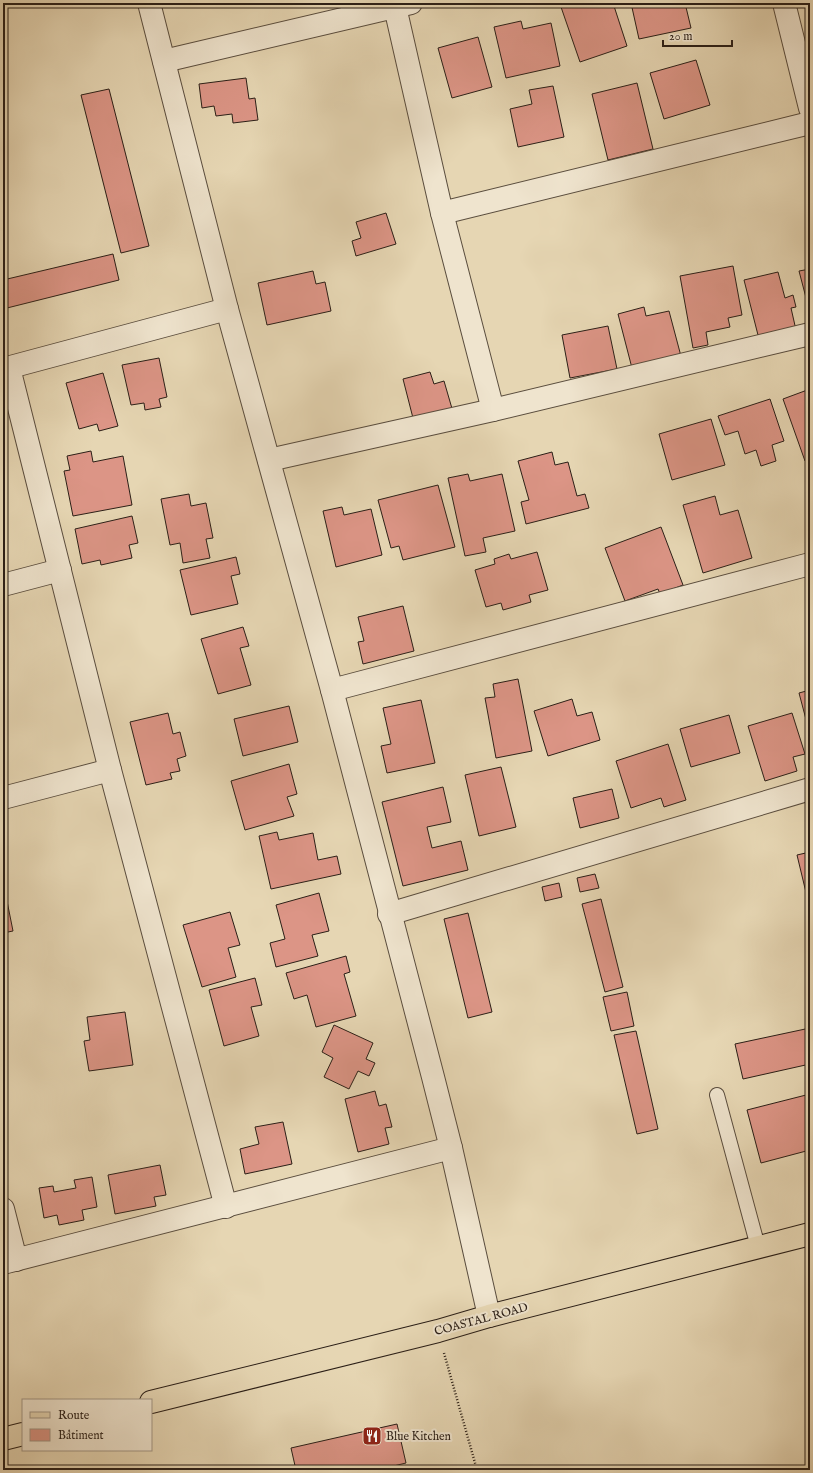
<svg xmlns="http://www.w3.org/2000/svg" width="813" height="1473" font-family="'IM FELL English',serif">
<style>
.building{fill:#dc9586;stroke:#2b1f17}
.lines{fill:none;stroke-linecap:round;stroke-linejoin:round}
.service-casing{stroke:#5a4d3e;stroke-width:16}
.minor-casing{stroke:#5a4d3e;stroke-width:24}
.primary-casing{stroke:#2b1f17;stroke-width:24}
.path{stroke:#2b1f17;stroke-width:2.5;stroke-dasharray:1 2;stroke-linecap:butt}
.service{stroke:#efe4ce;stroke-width:14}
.minor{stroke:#efe4ce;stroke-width:22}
.primary{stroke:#e6d6b3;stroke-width:22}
.labels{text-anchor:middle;stroke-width:4;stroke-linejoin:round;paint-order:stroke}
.street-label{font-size:12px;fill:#2b1f17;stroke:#efe4ce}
.poi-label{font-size:12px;fill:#2b1f17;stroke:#efe4ce;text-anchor:start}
</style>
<rect width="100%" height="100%" fill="#e6d6b3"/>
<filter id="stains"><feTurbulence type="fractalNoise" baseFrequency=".005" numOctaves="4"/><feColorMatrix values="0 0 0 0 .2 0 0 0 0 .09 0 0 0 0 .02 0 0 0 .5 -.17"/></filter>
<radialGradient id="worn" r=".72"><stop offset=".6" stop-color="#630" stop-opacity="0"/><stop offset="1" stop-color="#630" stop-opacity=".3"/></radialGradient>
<!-- building -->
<g class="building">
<polygon points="574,3 613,3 627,46 580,62 561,7"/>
<polygon points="631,3 685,3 691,28 639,39"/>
<polygon points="521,21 523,29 551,23 560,66 506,78 494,27"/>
<polygon points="478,37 492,87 452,98 438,48"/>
<polygon points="696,60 710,105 664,119 650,73"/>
<polygon points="246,78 249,99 255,98 258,120 233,123 232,114 216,116 214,106 202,108 199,84"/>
<polygon points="637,83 653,149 608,160 592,94"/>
<polygon points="553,86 564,137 518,147 510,109 532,104 529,90"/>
<polygon points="109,89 149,246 121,253 81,95"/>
<polygon points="386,213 396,244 356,256 352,241 361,238 356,222"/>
<polygon points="113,254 119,280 3,309 3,280"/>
<polygon points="733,266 742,315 728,318 730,327 706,332 708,345 693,348 680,276"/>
<polygon points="810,269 810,313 799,271"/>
<polygon points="313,271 316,284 325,282 331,311 267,325 258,283"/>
<polygon points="778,272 785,298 793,295 796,307 791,308 796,330 759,339 744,280"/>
<polygon points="644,307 646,316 669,311 682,360 633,372 618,314"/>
<polygon points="608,326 617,369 570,378 562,335"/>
<polygon points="159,358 167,397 159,399 161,407 145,410 144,403 131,405 122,365"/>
<polygon points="430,372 434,384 444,381 453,412 414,422 403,379"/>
<polygon points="103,373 118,426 99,431 97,424 79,429 66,383"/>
<polygon points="810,389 810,460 805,461 783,399"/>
<polygon points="770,399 784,441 772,445 776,461 761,466 756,450 745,454 738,431 725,435 718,416"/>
<polygon points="711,419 725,465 672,480 659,434"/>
<polygon points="91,451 93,462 123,456 132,505 73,516 64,471 70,470 67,456"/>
<polygon points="552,452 555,465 568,462 577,496 585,494 589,508 526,524 521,502 529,500 518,461"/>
<polygon points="468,474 470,481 502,474 515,531 483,538 486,552 465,556 448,478"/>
<polygon points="438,485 455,547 403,560 399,546 391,548 378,500"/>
<polygon points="189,494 191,506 206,503 213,538 206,539 210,558 183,563 180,543 170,545 161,499"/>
<polygon points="715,496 720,515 738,510 752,558 703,573 683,505"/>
<polygon points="342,507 344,515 371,509 382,555 336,567 323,511"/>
<polygon points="132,516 138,543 129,545 132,558 101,565 100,560 82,564 75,529"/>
<polygon points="661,527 683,585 660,594 658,589 625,601 605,548"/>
<polygon points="537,552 548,590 529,595 531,602 503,610 501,603 486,607 475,570 495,564 494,559 509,554 511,559"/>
<polygon points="236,557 240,574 231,576 238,604 191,615 180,570"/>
<polygon points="403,606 414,651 363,664 358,642 364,641 358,617"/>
<polygon points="243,627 249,646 240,648 251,685 218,694 201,639"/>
<polygon points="518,679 532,751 496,758 485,698 495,697 493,684"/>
<polygon points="810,690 810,726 808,727 799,693"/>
<polygon points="572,699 577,716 592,712 600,740 548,756 534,711"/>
<polygon points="421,700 435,763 387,773 381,746 391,744 383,708"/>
<polygon points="289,706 298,742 243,756 234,719"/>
<polygon points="168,713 173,734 180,732 186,756 177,759 180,771 170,773 172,779 146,785 130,722"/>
<polygon points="792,713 805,754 793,757 797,771 765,781 748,726"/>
<polygon points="729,715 740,753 691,767 680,729"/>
<polygon points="668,744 686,800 664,807 661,798 631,808 616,761"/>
<polygon points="289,764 297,794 287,797 294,816 245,830 231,781"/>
<polygon points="501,767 516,827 479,836 465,775"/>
<polygon points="443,787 451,822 427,827 432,848 461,841 468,870 403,886 382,802"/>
<polygon points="612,789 619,818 580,828 573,798"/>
<polygon points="277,832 279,840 313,833 318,860 337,856 341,874 271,889 259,836"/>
<polygon points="810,852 810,905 809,905 797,855"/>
<polygon points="595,874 599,888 580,892 577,878"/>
<polygon points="559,883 562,897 545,901 542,887"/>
<polygon points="319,893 329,931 312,935 318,956 276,967 270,943 285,939 276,905"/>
<polygon points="601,899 623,987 605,992 582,904"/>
<polygon points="7,901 13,931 3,933 3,902"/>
<polygon points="230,912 240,945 228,948 236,977 202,987 183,925"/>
<polygon points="468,913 492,1012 468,1018 444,919"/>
<polygon points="346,956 350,972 344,974 356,1016 316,1027 307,995 294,999 286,973"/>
<polygon points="255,978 262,1005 251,1007 259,1036 224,1046 209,990"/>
<polygon points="627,992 634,1026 611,1031 603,997"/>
<polygon points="125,1012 133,1065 89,1071 84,1041 90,1040 87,1017"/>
<polygon points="334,1025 373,1043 366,1059 375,1063 369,1076 358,1071 349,1089 324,1077 333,1058 322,1052"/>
<polygon points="810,1028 810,1064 743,1079 735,1044"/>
<polygon points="636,1031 658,1129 637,1134 614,1035"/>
<polygon points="375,1091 379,1106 386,1104 392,1127 385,1128 389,1144 358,1152 345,1099"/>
<polygon points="810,1094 810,1150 761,1163 747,1110"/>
<polygon points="283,1122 292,1164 245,1174 240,1149 259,1144 255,1127"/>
<polygon points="160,1165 166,1195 154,1197 156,1206 115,1214 108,1175"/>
<polygon points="92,1177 97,1207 82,1210 84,1220 59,1225 57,1215 44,1218 39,1188 53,1186 54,1192 76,1188 74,1180"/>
<polygon points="397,1424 406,1463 377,1470 296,1470 291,1448"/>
</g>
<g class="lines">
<!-- service casing -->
<g class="service-casing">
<polyline id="service" points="717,1095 758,1247"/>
</g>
<!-- minor casing -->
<g class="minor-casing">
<g id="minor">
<polyline points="149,3 227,309 332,690 433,1077 451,1148 489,1316"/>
<polyline points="784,3 810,108"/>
<polyline points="395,7 442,213 493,410"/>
<polyline points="164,61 411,3"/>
<polyline points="442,213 810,123"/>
<polyline points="9,368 110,770 226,1207"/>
<polyline points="3,369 227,309"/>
<polyline points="269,460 493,410 810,334"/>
<polyline points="3,585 60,570"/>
<polyline points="332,690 810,564"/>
<polyline points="3,798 110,770"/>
<polyline points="389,914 810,789"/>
<polyline points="3,1209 16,1260"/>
<polyline points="3,1263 451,1148"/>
</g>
</g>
<!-- primary casing -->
<g class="primary-casing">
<g id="primary">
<polyline points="151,1402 438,1331 489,1316 810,1234"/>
<polyline points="3,1439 23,1434"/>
</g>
</g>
<!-- path -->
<polyline class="path" points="444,1353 477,1470"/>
<!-- service -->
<use href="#service" class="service"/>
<!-- minor -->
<use href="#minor" class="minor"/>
<!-- primary -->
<use href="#primary" class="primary"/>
</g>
<!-- icons -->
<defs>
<g id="restaurant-square" transform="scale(1)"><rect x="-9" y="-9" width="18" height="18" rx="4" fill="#8f2418" stroke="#efe4ce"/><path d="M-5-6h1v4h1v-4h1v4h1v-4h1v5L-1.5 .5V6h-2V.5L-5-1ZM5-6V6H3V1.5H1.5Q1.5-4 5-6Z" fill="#fff"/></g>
</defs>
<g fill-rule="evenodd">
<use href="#restaurant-square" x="372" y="1436"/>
</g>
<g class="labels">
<!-- street labels -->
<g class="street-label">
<text transform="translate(481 1319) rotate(-15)" y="4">COASTAL ROAD</text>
</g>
<!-- poi labels -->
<g class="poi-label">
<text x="386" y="1440">Blue Kitchen</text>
</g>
</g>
<!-- margin -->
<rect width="813" height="1473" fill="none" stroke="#e6d6b3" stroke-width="16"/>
<rect x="4" y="4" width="805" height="1465" fill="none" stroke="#2b1f17" stroke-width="2"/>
<rect x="8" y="8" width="797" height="1457" fill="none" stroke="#2b1f17"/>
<!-- legend -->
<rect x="22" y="1399" width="130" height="52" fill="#efe4ce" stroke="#a19585"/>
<rect x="30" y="1412" width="20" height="6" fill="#e6d6b3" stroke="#a19585"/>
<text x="58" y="1419" font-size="12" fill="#2b1f17">Route</text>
<rect x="30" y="1429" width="20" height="12" fill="#dc9586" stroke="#a19585"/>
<text x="58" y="1439" font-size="12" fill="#2b1f17">Bâtiment</text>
<!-- scale -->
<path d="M663 40v6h69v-6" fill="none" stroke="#2b1f17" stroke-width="2"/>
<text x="669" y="40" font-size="12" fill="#2b1f17" stroke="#efe4ce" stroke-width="3" paint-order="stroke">20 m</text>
<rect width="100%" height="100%" filter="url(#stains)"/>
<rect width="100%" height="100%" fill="url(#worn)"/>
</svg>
